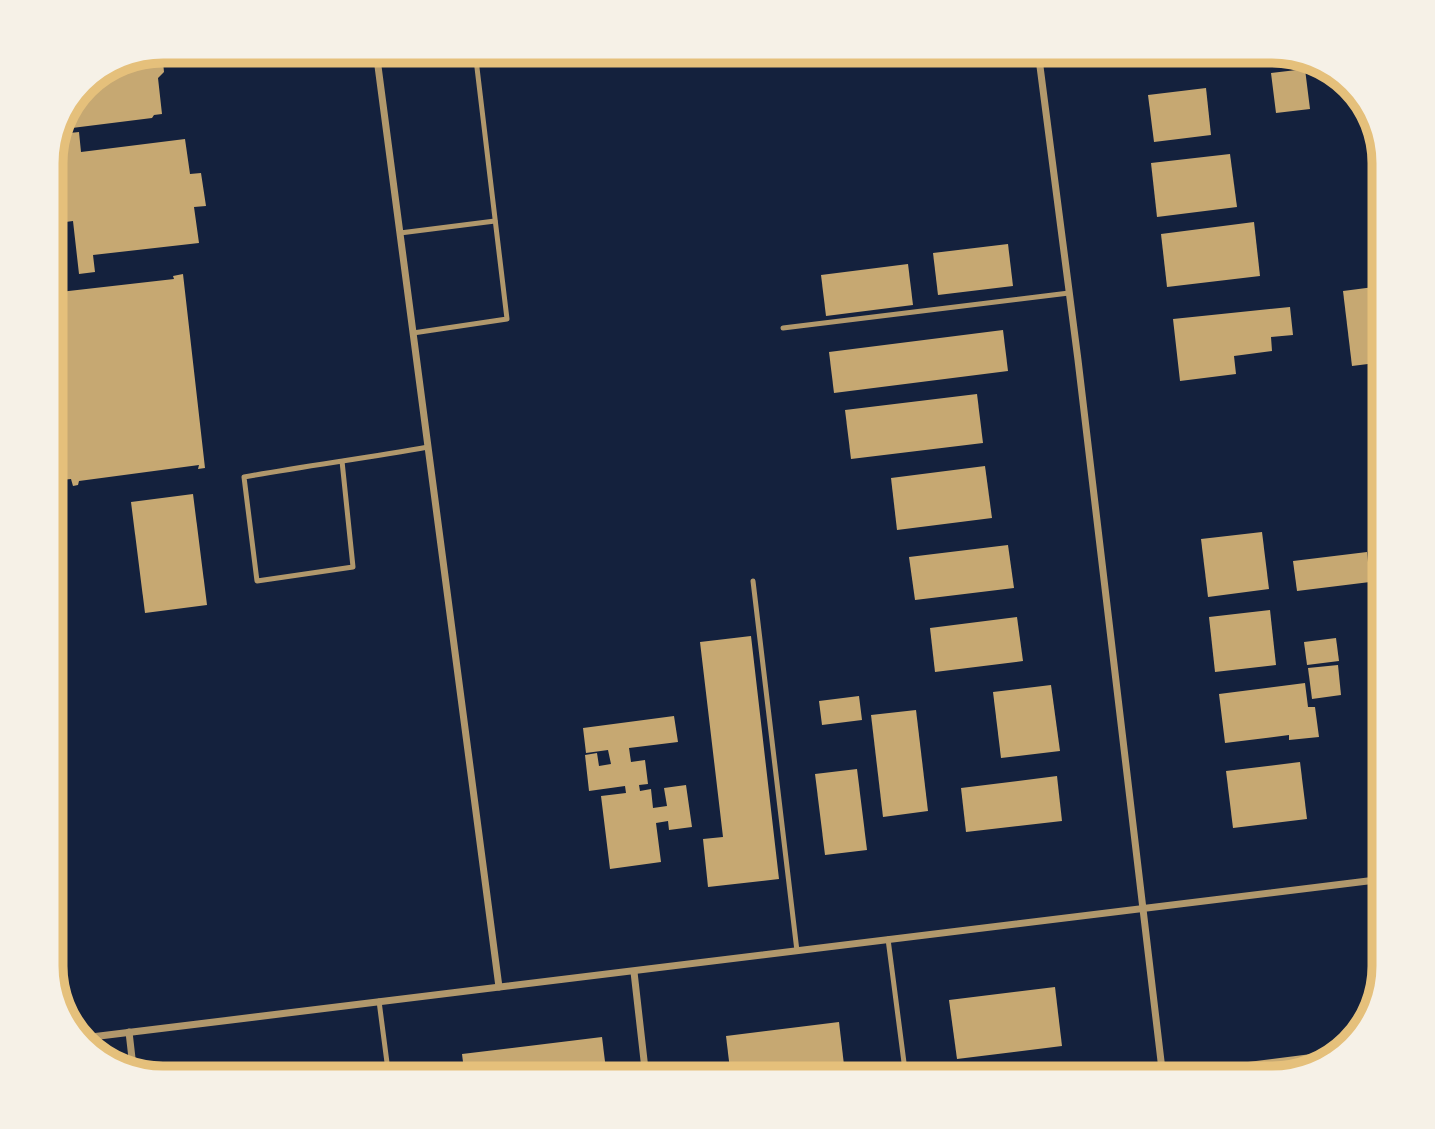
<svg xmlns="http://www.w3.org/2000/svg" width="1435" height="1129" font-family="'Roboto Condensed',sans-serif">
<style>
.building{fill:#c6a872}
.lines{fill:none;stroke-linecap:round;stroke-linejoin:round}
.service{stroke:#b1986c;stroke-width:5}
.minor{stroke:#b1986c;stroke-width:7}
.rim{fill:none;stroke:#e5c07b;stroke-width:9}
</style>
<rect width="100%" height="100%" fill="#14213d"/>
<!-- building -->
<g class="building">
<polygon points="162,51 164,72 158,78 162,114 154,115 152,118 64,129 89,79"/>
<polygon points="1139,51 1242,51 1243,54 1141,67"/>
<polygon points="1305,69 1310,109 1276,113 1271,73"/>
<polygon points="1206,88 1211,135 1154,142 1148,95"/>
<polygon points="79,132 81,152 185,139 190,174 201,173 206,206 194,207 199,243 93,255 95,272 79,274 73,221 58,223 54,193 67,192 60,137 61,134"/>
<polygon points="1230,154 1237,207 1157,217 1151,163"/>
<polygon points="1254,222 1260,276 1167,287 1161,234"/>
<polygon points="1008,244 1013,286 938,295 933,253"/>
<polygon points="908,264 913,305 826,316 821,275"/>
<polygon points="183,274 205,468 198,469 199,465 79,481 78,485 73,486 71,479 51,481 51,293 174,279 173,276"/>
<polygon points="1374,287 1384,362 1352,366 1343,291"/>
<polygon points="1290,307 1293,335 1271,337 1272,351 1234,356 1236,374 1180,381 1173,319"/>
<polygon points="1003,330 1008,371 834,393 829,352"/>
<polygon points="977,394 983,443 851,459 845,410"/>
<polygon points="985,466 992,518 897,530 891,478"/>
<polygon points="193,494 207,605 145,613 131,502"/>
<polygon points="1262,532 1269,589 1208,597 1201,539"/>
<polygon points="1008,545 1014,588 915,600 909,557"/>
<polygon points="1367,552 1370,582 1297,591 1293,561"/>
<polygon points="1270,610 1276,665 1215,672 1209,617"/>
<polygon points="1017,617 1023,661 935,672 930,628"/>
<polygon points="751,636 779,879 708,887 703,839 723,837 700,642"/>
<polygon points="1336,638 1339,661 1307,665 1304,642"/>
<polygon points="1338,665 1341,695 1312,699 1308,668"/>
<polygon points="1305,683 1308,707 1315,707 1319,737 1289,740 1289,735 1225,743 1219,694"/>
<polygon points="1051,685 1060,751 1001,758 993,692"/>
<polygon points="859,696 862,720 822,725 819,701"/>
<polygon points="916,710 928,811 883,817 871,715"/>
<polygon points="674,716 678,742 629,748 631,762 645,760 648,784 639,785 640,791 651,789 653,808 667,806 664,788 686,785 692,827 669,830 668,821 656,823 661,862 610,869 601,796 626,793 625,786 589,791 585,755 597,753 599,766 611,764 608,750 586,753 583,728"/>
<polygon points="1300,762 1307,819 1233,828 1226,771"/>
<polygon points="857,769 867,850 825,855 815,774"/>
<polygon points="1057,776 1062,821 966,832 961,788"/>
<polygon points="1055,987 1062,1046 957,1059 949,1000"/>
<polygon points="839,1022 844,1065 731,1078 726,1036"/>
<polygon points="602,1037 607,1078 465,1078 462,1054"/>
<polygon points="1335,1051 1336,1055 1321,1067 1272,1078 1250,1078 1248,1062"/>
<polygon points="1085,1062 1087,1078 999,1078 998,1074"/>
<polygon points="378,1067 379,1078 313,1078 313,1075"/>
</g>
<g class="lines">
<!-- service -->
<g class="service">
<polyline points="1370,110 1384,224"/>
<polyline points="400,233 495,221"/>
<polyline points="783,328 1069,293"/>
<polyline points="413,333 507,319 475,51"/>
<path d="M342,461l11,106 -96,14 -13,-104c61,-11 123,-19 184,-30"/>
<polyline points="753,581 797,951"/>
<polyline points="888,939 906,1078"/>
<polyline points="379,1001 389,1078"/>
</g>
<!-- minor -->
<g class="minor">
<polyline points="376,51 499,987"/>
<polyline points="1038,51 1078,360 1163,1078"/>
<polyline points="634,972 646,1078"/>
<polyline points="129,1032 133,1067"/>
<polyline points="83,1038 1384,879"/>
</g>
</g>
<!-- crop -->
<path d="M0 0H1435V1129H0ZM163 63H1272A100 100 0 0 1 1372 163V966A100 100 0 0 1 1272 1066H163A100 100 0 0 1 63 966V163A100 100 0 0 1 163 63Z" fill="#f6f1e7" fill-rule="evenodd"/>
<path class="rim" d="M163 63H1272A100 100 0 0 1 1372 163V966A100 100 0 0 1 1272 1066H163A100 100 0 0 1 63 966V163A100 100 0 0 1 163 63Z"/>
</svg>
